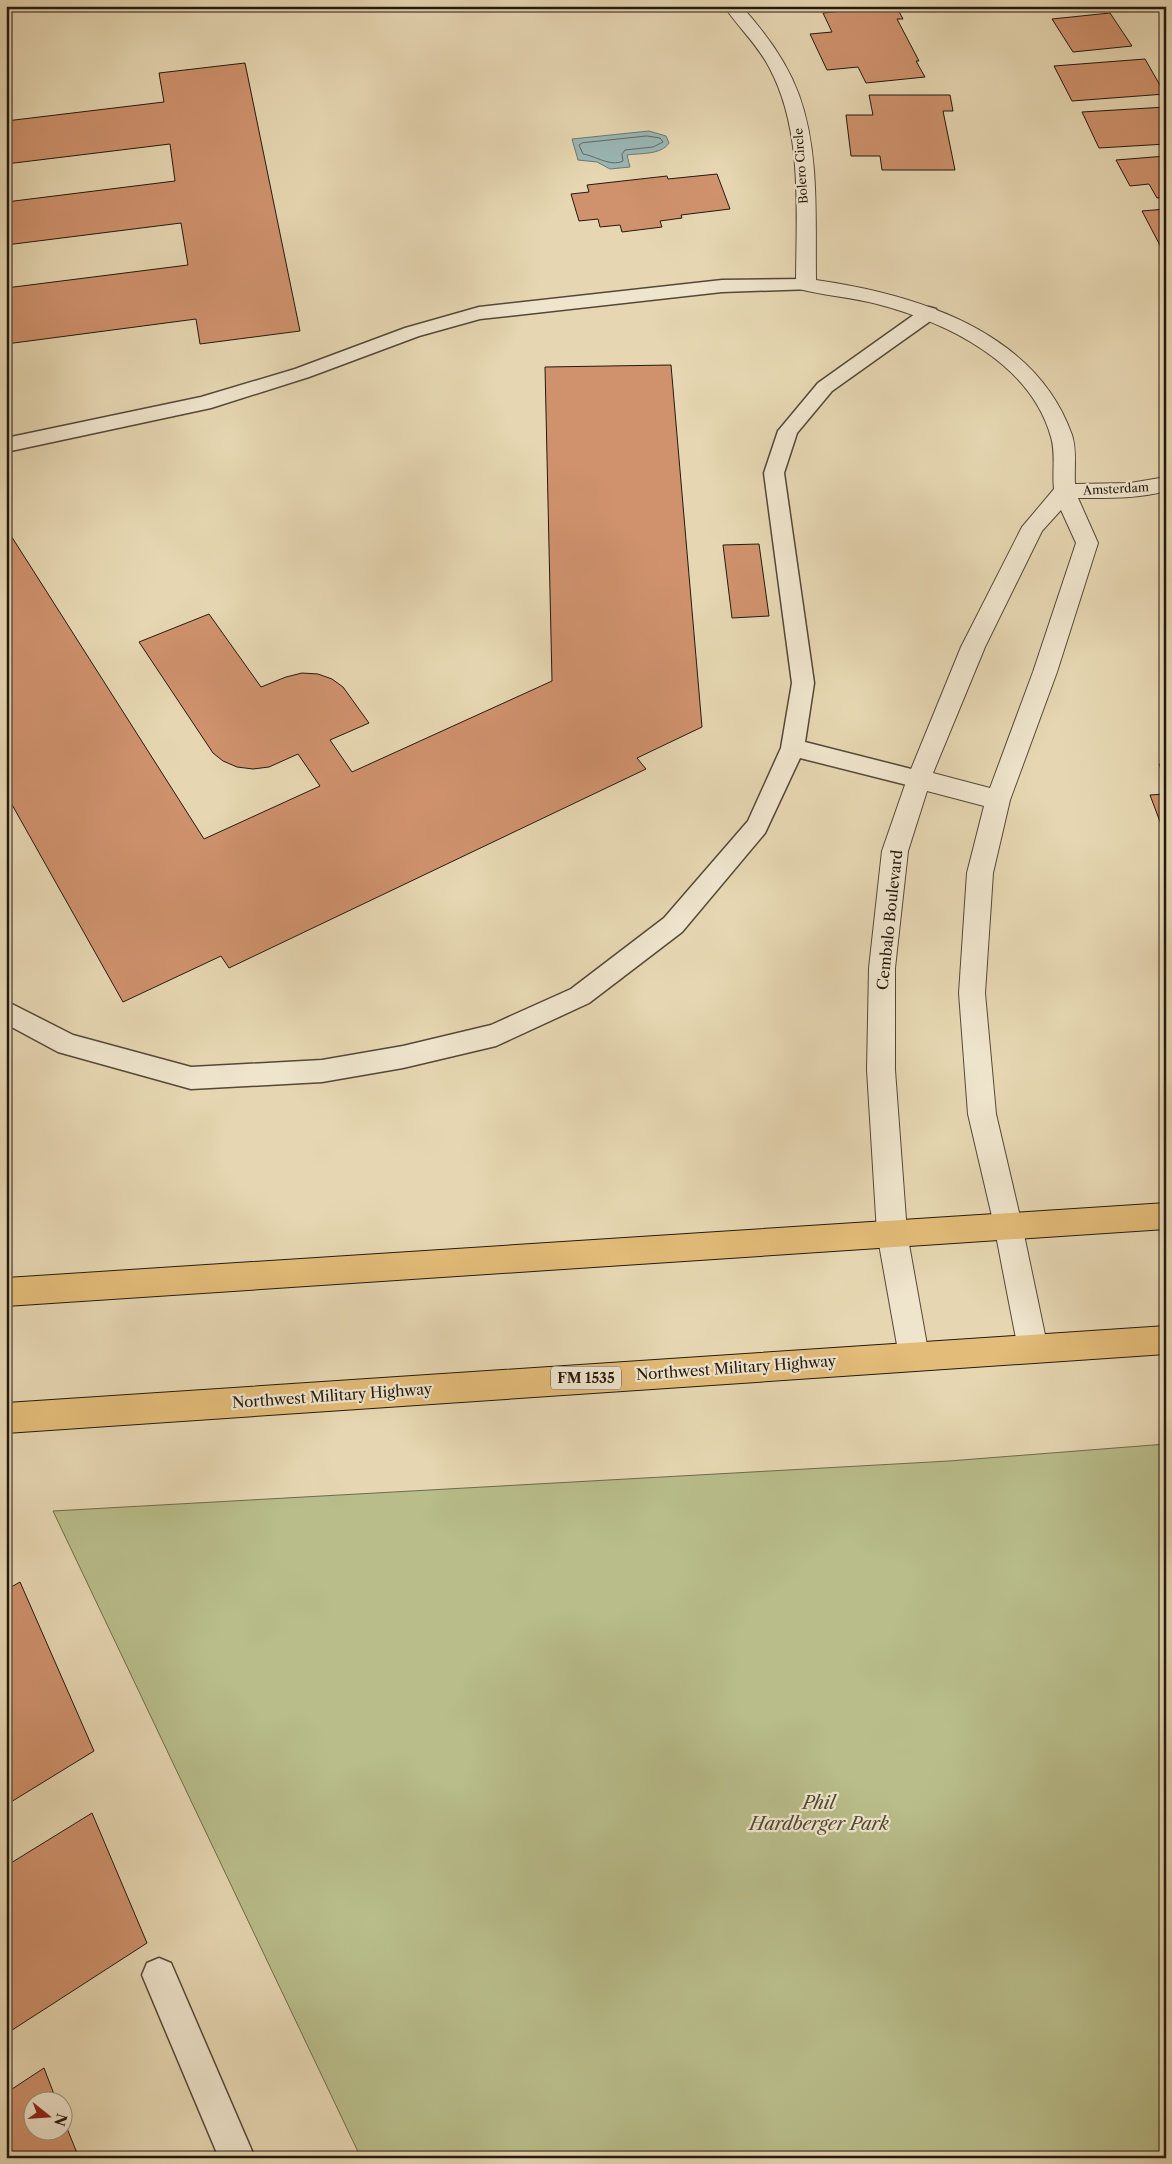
<svg xmlns="http://www.w3.org/2000/svg" width="1172" height="2164" font-family="'Libre Caslon Text',serif">
<style>
.green{fill:#b8bd8a;stroke:#6e6b4c}
.water{fill:#9ab7b6;stroke:#6b7873}
.lines{fill:none;stroke-linecap:round;stroke-linejoin:round}
.shore{stroke:#5f6862;stroke-width:1}
.building{fill:#cf926d;stroke:#24190f}
.lane-casing{stroke:#544838;stroke-width:3}
.street-casing{stroke:#544838;stroke-width:2}
.primary-casing{stroke:#24190f;stroke-width:2}
.lane{fill:#efe5cd;fill-rule:evenodd}
.street{fill:#efe5cd;fill-rule:evenodd}
.primary{fill:#e3bc79;fill-rule:evenodd}
.labels{text-anchor:middle;stroke-width:4.5;stroke-linejoin:round;paint-order:stroke}
.far-street-label{font-size:12px;fill:#24190f;stroke:#efe5cd}
.shield{fill:#efe5cd;stroke:#615648;stroke-width:1}
.shield-label{font-size:14px;font-weight:bold;fill:#24190f}
.street-label{font-size:15px;fill:#24190f;stroke:#efe5cd}
.near-park-label{font-size:18px;font-style:italic;fill:#504a34;stroke:#efe5cd}
</style>
<rect width="100%" height="100%" fill="#e6d7b2"/>
<filter id="stains"><feTurbulence type="fractalNoise" baseFrequency=".004" numOctaves="4"/><feColorMatrix values="0 0 0 0 .2 0 0 0 0 .09 0 0 0 0 .02 0 0 0 .5 -.17"/></filter>
<radialGradient id="worn" r=".72"><stop offset=".6" stop-color="#630" stop-opacity="0"/><stop offset="1" stop-color="#630" stop-opacity=".3"/></radialGradient>
<!-- green -->
<polygon class="green" points="1166,1444 1166,2158 361,2158 53,1511 949,1461"/>
<!-- water -->
<path class="water" d="M649,131l17,5 3,7c-8,12 -28,10 -42,12l3,12 -20,2 -13,-7 -19,-2 -6,-21z"/>
<g class="lines">
<!-- shore -->
<path class="shore" d="M647,136l13,2 3,4 -10,5 -28,3 -3,4 1,7c-13,6 -27,-5 -40,-7l-4,-9 3,-2z"/>
</g>
<!-- building -->
<g class="building">
<polygon points="896,6 903,19 897,19 919,61 916,61 925,77 866,83 858,67 827,70 810,34 832,32 823,13"/>
<polygon points="1110,13 1132,46 1073,52 1052,19"/>
<polygon points="1145,59 1165,94 1072,101 1054,66"/>
<polygon points="245,63 300,331 200,344 196,319 6,344 6,288 188,265 181,223 6,245 6,202 175,181 170,144 6,164 6,121 164,102 159,73"/>
<polygon points="869,95 950,95 953,111 943,111 955,170 882,170 880,156 851,156 846,115 873,115"/>
<polygon points="1166,107 1166,144 1099,148 1082,112"/>
<polygon points="1166,156 1166,197 1157,198 1149,184 1130,186 1116,160"/>
<polygon points="717,174 730,209 681,215 682,218 660,221 662,227 622,232 620,225 600,227 598,219 579,221 571,194 589,192 587,185 667,176 668,179"/>
<polygon points="1166,209 1166,253 1164,253 1142,211"/>
<polygon points="671,365 702,727 637,758 646,769 229,968 221,956 123,1002 6,794 6,532 8,531 204,839 320,786 298,754 269,767 253,769 237,767 223,761 213,753 139,642 209,614 261,687 286,677 302,673 318,674 332,679 343,687 369,723 330,740 352,772 552,681 545,367"/>
<polygon points="759,544 769,616 732,618 723,545"/>
<polygon points="1159,764 1166,764 1166,783"/>
<polygon points="1166,794 1166,835 1165,835 1150,795"/>
<polygon points="20,1582 94,1751 6,1805 6,1590"/>
<polygon points="92,1813 147,1943 6,2034 6,1866"/>
<polygon points="44,2068 57,2102 32,2102 32,2132 62,2132 62,2116 79,2158 6,2158 6,2093"/>
</g>
<g class="lines">
<!-- lane casing -->
<g class="lane-casing">
<g id="lane">
<polygon points="806,279 813,281 815,285 813,289 722,292 480,319 419,336 309,377 211,408 6,452 6,438 201,397 295,369 405,328 479,307 722,280"/>
<polygon points="929,307 936,309 938,313 936,317 832,391 797,433 784,473 814,683 805,742 927,773 931,779 927,785 919,788 800,758 765,833 682,932 589,1003 496,1046 403,1068 322,1082 191,1089 58,1052 6,1024 6,1001 73,1035 191,1067 322,1060 403,1046 491,1025 571,989 664,918 748,821 781,748 792,683 764,473 778,431 818,383 922,309"/>
<polygon points="159,1958 171,1963 255,2158 219,2158 142,1975 147,1963"/>
</g>
</g>
<!-- street casing -->
<g class="street-casing">
<path id="street" d="M724,6h17c24,26 46,56 58,89 21,58 16,125 17,185 98,14 219,50 256,155 5,15 2,32 3,49l55,-1 36,-6v14c-29,8 -59,7 -88,7l20,45 -41,129 -47,128 -17,73 -8,120 11,121 26,111 26,124 -4,10 -11,4 -11,-4 -4,-10 -24,-124 -26,-111 -9,-121 8,-120 17,-67 -57,-15 -19,60 -13,117v102l12,163 22,123 -4,10 -11,4 -11,-4 -4,-10 -22,-123 -10,-163 2,-102 13,-117 25,-72 54,-132 61,-120 32,-38c-2,-17 2,-35 -3,-52 -21,-75 -105,-115 -174,-133 -25,-7 -52,-8 -78,-15l-3,-4c0,-71 8,-153 -27,-218 -12,-23 -31,-40 -45,-61zM1061,510l15,33 -43,129 -43,116 -57,-15 52,-126 57,-116z"/>
</g>
<!-- primary casing -->
<g class="primary-casing">
<g id="primary">
<polygon points="1166,1203 1166,1229 6,1306 6,1278"/>
<polygon points="1166,1326 1166,1354 6,1433 6,1403"/>
</g>
</g>
<!-- lane -->
<use href="#lane" class="lane"/>
<!-- street -->
<use href="#street" class="street"/>
<!-- primary -->
<use href="#primary" class="primary"/>
</g>
<g class="labels">
<!-- far-street labels -->
<g class="far-street-label">
<text transform="translate(801 166) rotate(-94)" y="4">Bolero Circle</text>
<text transform="translate(1116 489) rotate(-3)" y="4">Amsterdam</text>
</g>
<!-- shield labels -->
<rect class="shield" x="551" y="1366.5" width="70" height="23" rx="4"/>
<g class="shield-label">
<text x="586" y="1383">FM 1535</text>
</g>
<!-- street labels -->
<g class="street-label">
<text transform="translate(890 920) rotate(-84)" y="5">Cembalo Boulevard</text>
<text transform="translate(736 1368) rotate(-4)" y="5">Northwest Military Highway</text>
<text transform="translate(332 1396) rotate(-4)" y="5">Northwest Military Highway</text>
</g>
<!-- near-park labels -->
<g class="near-park-label">
<text x="819" y="1809">Phil<tspan x="819" dy="21">Hardberger Park</tspan></text>
</g>
</g>
<!-- margin -->
<rect width="1172" height="2164" fill="none" stroke="#e6d7b2" stroke-width="25"/>
<rect x="8" y="8" width="1157" height="2149" fill="none" stroke="#24190f" stroke-width="2.5"/>
<rect x="12" y="12" width="1147" height="2139" fill="none" stroke="#24190f"/>
<!-- north arrow -->
<g transform="translate(48 2116) rotate(107)"><circle r="24" fill="#efe5cd" stroke="#9e9381"/>
<path d="M0-4L9 19L0 12L-9 19Z" fill="#8f2418"/>
<text y="-8" font-size="14" font-weight="bold" text-anchor="middle" fill="#24190f">N</text>
</g>
<rect width="100%" height="100%" filter="url(#stains)"/>
<rect width="100%" height="100%" fill="url(#worn)"/>
</svg>
